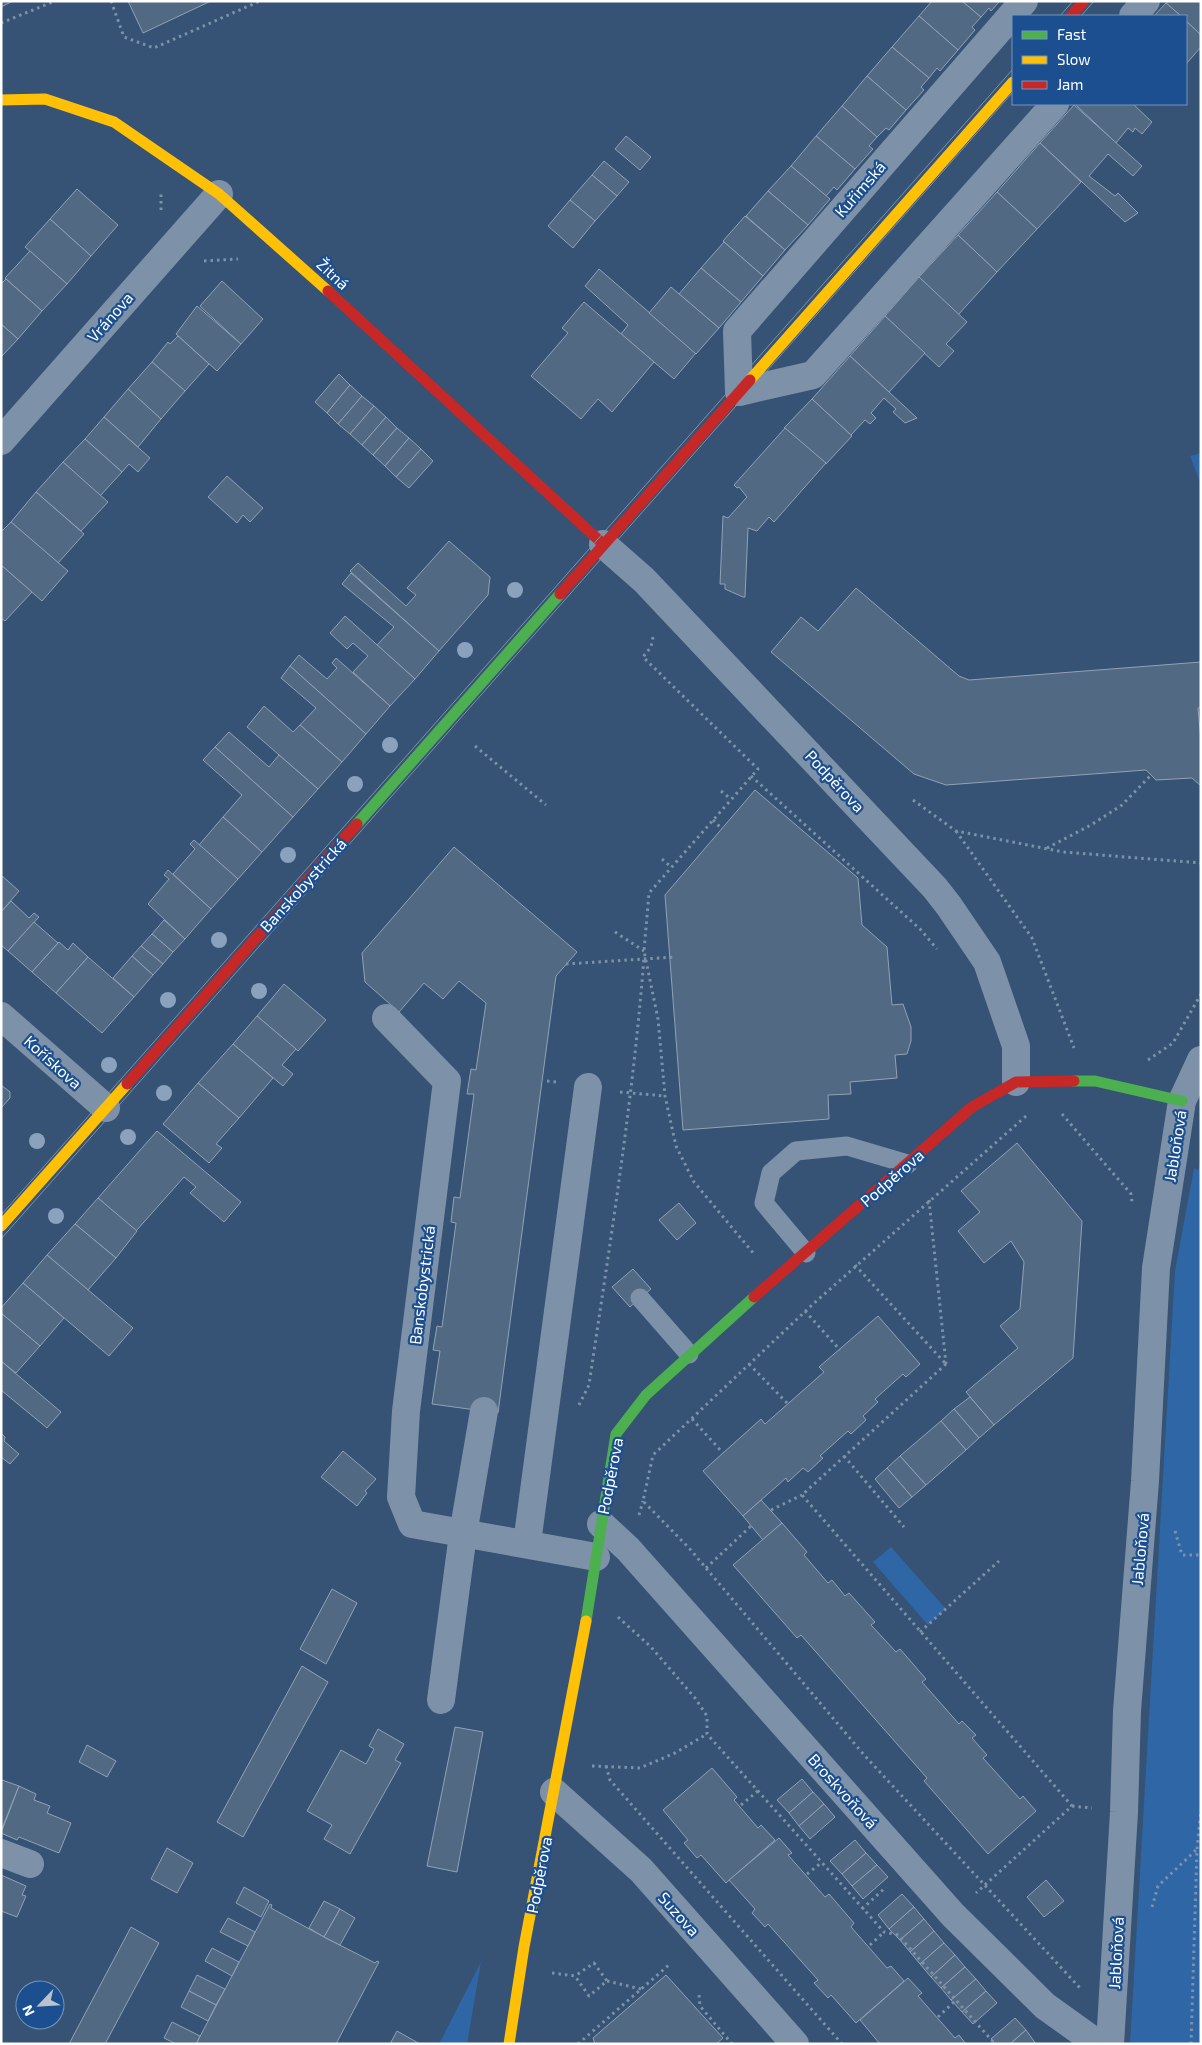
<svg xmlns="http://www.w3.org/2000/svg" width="1202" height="2045" font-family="'Exo 2',sans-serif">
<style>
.green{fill:#2f66a5}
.building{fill:#526984;stroke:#92a2b6}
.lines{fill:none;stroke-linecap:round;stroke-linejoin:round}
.path{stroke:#7d92a8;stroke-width:3;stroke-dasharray:2.5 4;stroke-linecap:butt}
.lane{stroke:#7d92a8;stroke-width:19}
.street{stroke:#7d92a8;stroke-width:28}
.fast{stroke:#4caf50;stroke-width:11}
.slow{stroke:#ffc107;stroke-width:11}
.jam{stroke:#c62828;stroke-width:11}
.tram{stroke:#7e92a7;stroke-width:1}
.tree{fill:#8aa2be}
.labels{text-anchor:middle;stroke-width:4.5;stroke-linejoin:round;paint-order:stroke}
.street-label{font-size:16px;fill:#fff;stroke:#1b4f8f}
</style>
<rect width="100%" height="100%" fill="#365274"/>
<!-- green -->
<g class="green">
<polygon points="1201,453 1201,485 1190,456"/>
<polygon points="1201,1158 1201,2044 1130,2044 1175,1271 1194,1168 1198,1170"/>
<polygon points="891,1547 946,1609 928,1625 873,1562"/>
<polygon points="481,1962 467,2044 439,2044"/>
</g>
<!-- building -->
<g class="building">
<polygon points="1,1 13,1 1,7"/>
<polygon points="128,1 211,1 143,33"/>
<polygon points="932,1 962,1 981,17 972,27 975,30 958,50 919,16"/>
<polygon points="962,1 1000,1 991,11 989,8 981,17"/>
<polygon points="1167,1 1201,1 1201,35 1186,21 1186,16 1181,16 1166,3"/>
<polygon points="1166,3 1181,16 1154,16"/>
<polygon points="919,16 958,50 940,71 937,68 929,78 892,47"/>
<polygon points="1186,21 1201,35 1201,47 1186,64"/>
<polygon points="892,47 929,78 921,87 924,90 906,110 867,76"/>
<polygon points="867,76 906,110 889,130 886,128 877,137 842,106"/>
<polygon points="1075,104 1133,104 1152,122 1142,134 1135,128 1133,132 1128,128 1116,143"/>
<polygon points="1074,105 1142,166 1133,176 1108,154 1089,176 1115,196 1118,193 1138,213 1125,222 1040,143"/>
<polygon points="842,106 877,137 869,146 873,149 855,169 816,136"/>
<polygon points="626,136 651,157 640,170 615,149"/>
<polygon points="816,136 855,169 837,190 834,187 826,196 791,166"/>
<polygon points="1040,143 1081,182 1037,229 997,192"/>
<polygon points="604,161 629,182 617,196 592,175"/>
<polygon points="791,166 830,199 808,225 768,191"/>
<polygon points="592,175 617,196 595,221 570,200"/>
<polygon points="77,189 118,225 91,256 50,219"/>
<polygon points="768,191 808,225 785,250 746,216"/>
<polygon points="997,192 1037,229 997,272 958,235"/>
<polygon points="570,200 595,221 573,248 548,226"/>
<polygon points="745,216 785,250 763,276 723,241"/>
<polygon points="50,219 91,256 67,284 25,247"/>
<polygon points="958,235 997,272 958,315 919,277"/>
<polygon points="724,242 763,276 741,302 701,268"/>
<polygon points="30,251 67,284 42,311 5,278"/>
<polygon points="701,268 741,302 719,328 679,294"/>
<polygon points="599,269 696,353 674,379 621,334 628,325 585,286"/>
<polygon points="919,277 967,322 946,344 954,351 939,367 885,316"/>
<polygon points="6,279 42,311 18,339 1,324 1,284"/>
<polygon points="222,281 263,319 241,344 200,306"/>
<polygon points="671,287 719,328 696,354 649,313"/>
<polygon points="584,302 654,362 612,412 598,399 581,419 531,376 568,333 562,328"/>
<polygon points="197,306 241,344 217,371 176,334"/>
<polygon points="885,316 925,353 889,392 850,356"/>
<polygon points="1,324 18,339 1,357"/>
<polygon points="178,336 209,364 185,391 152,362 168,342 170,344"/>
<polygon points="850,356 889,392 917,418 905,423 893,412 896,409 884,398 871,413 876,418 870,424 865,420 851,435 812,399"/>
<polygon points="152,362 185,391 161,419 128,389"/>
<polygon points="339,374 350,385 327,413 315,402"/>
<polygon points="350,385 362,396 338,424 327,413"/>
<polygon points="128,389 161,419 138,447 104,417"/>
<polygon points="362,396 374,406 350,434 338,424"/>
<polygon points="812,399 852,436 826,464 784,428"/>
<polygon points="374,406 386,417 362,445 350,434"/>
<polygon points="104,417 150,458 138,472 129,464 122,472 85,439"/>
<polygon points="386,417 397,428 373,455 362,445"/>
<polygon points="397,428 409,438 385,466 373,455"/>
<polygon points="785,428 826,463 774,522 769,517 757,531 748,528 745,597 743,597 725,589 725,584 720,584 723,516 728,518 747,497 739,487 737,488 734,485"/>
<polygon points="409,438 421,449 396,477 385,466"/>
<polygon points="85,439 122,472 100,496 63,462"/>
<polygon points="421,449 433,461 409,488 396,477"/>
<polygon points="63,462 108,502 81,531 36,492"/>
<polygon points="227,476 263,508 250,522 243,515 237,523 208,497"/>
<polygon points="36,492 84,534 58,563 11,522"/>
<polygon points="11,522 68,571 42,601 1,565 1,532"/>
<polygon points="449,541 490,577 488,595 439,651 350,571 358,563 406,606 416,595 407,588"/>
<polygon points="1,565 32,592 5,621 1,618"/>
<polygon points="351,573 439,651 415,679 377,645 394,627 342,584"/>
<polygon points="856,588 959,676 969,680 1201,662 1201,708 1198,708 1201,741 1201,786 1192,778 1156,780 1146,770 946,785 914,774 771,652 801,617 818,631"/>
<polygon points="345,616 415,679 390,706 353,672 368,656 353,643 347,649 330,633"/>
<polygon points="299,655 327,679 337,668 332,663 336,658 390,706 366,734 290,666"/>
<polygon points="290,666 366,734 342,762 300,725 316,708 281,678"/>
<polygon points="264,706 293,732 300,725 342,762 318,789 247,727"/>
<polygon points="229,732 269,767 279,755 318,789 293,817 215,747"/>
<polygon points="215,747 293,817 262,852 223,817 242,795 203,760"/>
<polygon points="755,790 858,878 862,925 887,947 892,1005 903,1004 911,1027 911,1041 907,1054 895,1055 897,1078 850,1082 851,1094 828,1095 829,1119 683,1130 665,895"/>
<polygon points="223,817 262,852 238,879 199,845"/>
<polygon points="194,840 238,879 211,909 173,874 195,849 190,844"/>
<polygon points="454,847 577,952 556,976 498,1413 432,1404 440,1351 433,1350 437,1326 442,1327 456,1223 451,1222 454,1197 460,1198 474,1094 467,1094 471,1069 476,1070 486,1003 459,981 443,999 424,983 399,1012 365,982 362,953"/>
<polygon points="168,870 211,909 185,939 148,904 169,879 164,875"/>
<polygon points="1,875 19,891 1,912"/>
<polygon points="11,901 29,918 34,913 39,917 8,951 1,945 1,912"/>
<polygon points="164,920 185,939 173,952 152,934"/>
<polygon points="34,922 58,943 32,972 8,951"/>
<polygon points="152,934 173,952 163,964 141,946"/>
<polygon points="59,942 68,950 73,943 88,957 56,993 32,972"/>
<polygon points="141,946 163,964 153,975 132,956"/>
<polygon points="132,956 153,975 134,997 113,978"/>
<polygon points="88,957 134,997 102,1033 56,993"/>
<polygon points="284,984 326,1020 298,1051 257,1016"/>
<polygon points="257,1016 296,1049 282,1065 293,1074 283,1086 233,1044"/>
<polygon points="233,1044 273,1078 239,1118 198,1083"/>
<polygon points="198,1083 239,1118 216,1144 222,1148 209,1163 163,1124"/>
<polygon points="1,1085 10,1092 10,1098 1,1108"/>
<polygon points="157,1131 241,1202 224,1222 190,1193 196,1187 184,1177 136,1231 98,1198"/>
<polygon points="1017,1143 1082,1221 1073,1358 994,1425 966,1392 1018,1348 1000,1326 1020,1309 1024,1262 1011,1241 984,1263 958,1231 980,1212 961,1191"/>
<polygon points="98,1198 137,1231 116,1258 75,1224"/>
<polygon points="679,1203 696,1223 677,1240 659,1220"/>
<polygon points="75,1224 116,1258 88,1290 47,1255"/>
<polygon points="47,1255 133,1328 109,1356 23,1283"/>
<polygon points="633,1269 651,1289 630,1307 612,1287"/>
<polygon points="23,1283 64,1318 40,1346 1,1313 1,1308"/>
<polygon points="1,1313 40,1346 16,1373 1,1361"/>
<polygon points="878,1316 920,1364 906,1377 903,1374 875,1399 878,1402 863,1416 866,1420 851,1434 848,1431 820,1456 823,1458 808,1472 803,1468 788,1482 786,1478 743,1516 703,1471 761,1419 765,1424 824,1372 819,1367"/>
<polygon points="1,1361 61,1412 47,1428 1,1390"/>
<polygon points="970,1397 994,1425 979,1438 954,1409"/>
<polygon points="954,1409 979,1438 966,1450 941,1421"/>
<polygon points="941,1421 966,1450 926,1485 900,1456"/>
<polygon points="1,1433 5,1437 4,1441 19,1454 10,1464 1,1457"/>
<polygon points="343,1451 376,1479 365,1491 367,1493 357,1506 321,1477"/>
<polygon points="900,1456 926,1485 912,1497 887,1468"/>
<polygon points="887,1468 912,1497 899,1508 875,1479"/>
<polygon points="761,1500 782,1523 763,1540 743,1516"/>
<polygon points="782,1523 807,1552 804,1555 828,1583 832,1580 845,1596 849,1593 875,1622 871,1625 896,1652 900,1649 926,1679 922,1682 959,1724 962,1721 976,1735 972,1738 987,1755 983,1758 1020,1799 1023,1796 1036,1811 988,1854 924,1781 927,1778 801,1635 797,1638 733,1565"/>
<polygon points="332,1589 357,1603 326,1664 300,1649"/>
<polygon points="302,1666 328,1682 243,1837 217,1822"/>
<polygon points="455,1727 483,1732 457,1872 427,1866"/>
<polygon points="378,1729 404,1744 395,1760 401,1763 350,1854 324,1839 332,1825 307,1811 341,1750 366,1764 374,1749 369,1746"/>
<polygon points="87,1745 116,1761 107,1777 79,1762"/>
<polygon points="712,1768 737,1797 734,1800 758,1828 761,1825 775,1840 726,1883 701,1855 697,1858 684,1843 688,1840 663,1810"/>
<polygon points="802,1779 813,1792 789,1813 777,1800"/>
<polygon points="2,1780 19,1786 1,1831 1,1783"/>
<polygon points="19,1786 36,1794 34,1800 50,1806 47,1813 71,1823 59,1853 19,1837 17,1840 1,1833"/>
<polygon points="813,1792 824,1804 799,1826 789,1813"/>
<polygon points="824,1804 835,1817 810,1839 799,1826"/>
<polygon points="779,1838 792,1853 788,1855 825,1897 829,1894 854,1923 851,1927 887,1968 891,1966 904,1981 856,2023 831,1995 828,1998 814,1983 818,1980 768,1924 765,1927 752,1913 755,1909 729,1880"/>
<polygon points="855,1840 866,1853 842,1874 830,1861"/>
<polygon points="167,1848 193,1863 177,1893 151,1879"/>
<polygon points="866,1853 877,1865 852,1886 842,1874"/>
<polygon points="877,1865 888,1877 863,1899 852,1886"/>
<polygon points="1,1875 26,1886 22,1895 26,1896 17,1917 1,1911"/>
<polygon points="1046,1880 1064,1901 1044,1917 1027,1897"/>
<polygon points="244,1887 269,1901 261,1917 236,1903"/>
<polygon points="902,1894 914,1907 889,1929 878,1915"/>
<polygon points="324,1901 340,1909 324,1937 309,1928"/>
<polygon points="270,1904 272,1905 271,1908 324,1937 375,1963 377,1961 379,1962 336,2044 196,2044"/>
<polygon points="914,1907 924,1919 900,1940 889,1929"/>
<polygon points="340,1909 355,1918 340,1945 324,1937"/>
<polygon points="228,1918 255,1932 248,1946 220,1932"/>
<polygon points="924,1919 934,1931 910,1952 900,1940"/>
<polygon points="131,1927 159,1943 105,2044 69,2044"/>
<polygon points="934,1931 944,1943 920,1964 910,1952"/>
<polygon points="944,1943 955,1955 931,1977 920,1964"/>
<polygon points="212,1948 239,1962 232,1976 205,1961"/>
<polygon points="955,1955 965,1967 941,1988 931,1977"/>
<polygon points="965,1967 976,1979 951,2000 941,1988"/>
<polygon points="197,1975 225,1989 216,2005 189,1991"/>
<polygon points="666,1975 723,2038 716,2044 595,2044 593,2038"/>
<polygon points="908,1978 922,1993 918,1996 955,2038 959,2035 966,2044 880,2044 860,2020"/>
<polygon points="976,1979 986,1991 962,2012 951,2000"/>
<polygon points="189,1991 216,2005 208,2021 181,2007"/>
<polygon points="986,1991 997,2003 973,2024 962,2012"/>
<polygon points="1015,2018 1026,2030 1010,2044 995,2044 991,2039"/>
<polygon points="172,2022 200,2036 196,2044 176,2044 164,2038"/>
<polygon points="1026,2030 1036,2044 1010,2044"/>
<polygon points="397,2031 420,2044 390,2044"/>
</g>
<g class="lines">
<!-- path -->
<g class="path">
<polyline points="111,1 124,37 154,48 260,1"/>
<polyline points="1,23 55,1"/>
<polyline points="161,210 161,194"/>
<polyline points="204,261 238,259"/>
<polyline points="653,637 651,647 643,657 758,769 649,893 644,951 658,1019 665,1096 676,1146 694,1182 754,1254"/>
<polyline points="475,746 546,805"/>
<polyline points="751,776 920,929 937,949"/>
<polyline points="721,791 731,799"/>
<polyline points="913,800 956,831 1063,852 1201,863"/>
<polyline points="713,820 722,829"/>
<polyline points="956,831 1032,938 1074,1048"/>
<polyline points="1047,848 1091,825 1122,805 1151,775"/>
<polyline points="662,859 671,867"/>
<polyline points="615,932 644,951"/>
<polyline points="566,964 675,957"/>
<polyline points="1148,1060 1173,1043 1201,994"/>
<polyline points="547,1081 557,1082"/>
<polyline points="620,1092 665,1096"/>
<polyline points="1062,1114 1131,1194 1132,1202"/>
<polyline points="1026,1116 812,1305 653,1455 643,1501 689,1548 865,1756 1080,1988"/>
<polyline points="929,1200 946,1364"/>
<polyline points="855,1265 945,1363"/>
<polyline points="805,1311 840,1350"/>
<polyline points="749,1364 788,1404"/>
<polyline points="946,1364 802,1495 1072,1806 976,1893"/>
<path d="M579,1405l10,-20c21,-142 44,-284 55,-428"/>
<polyline points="692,1419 723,1453"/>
<polyline points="844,1456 904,1527"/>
<polyline points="771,1510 802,1495"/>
<polyline points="639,1515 643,1501"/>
<polyline points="1175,1531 1182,1555 1201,1555"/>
<polyline points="706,1568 751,1526"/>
<polyline points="618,1617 651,1647 695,1698 707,1716 707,1734 884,1932 898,1935 995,2044"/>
<polyline points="920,1632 999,1561"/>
<polyline points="592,1766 640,1768 675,1753 707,1734"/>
<polyline points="606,1766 610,1780 842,2044"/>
<polyline points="741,1805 759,1790"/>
<polyline points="1072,1806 1092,1808"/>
<polyline points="807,1874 821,1863"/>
<polyline points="1152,1907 1158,1886 1196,1850"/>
<polyline points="862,1909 886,1887"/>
<polyline points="870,1945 884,1932"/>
<polyline points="552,1973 575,1976 589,1996 607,1981 594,1963 575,1976"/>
<polyline points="607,1981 641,1989"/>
<polyline points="699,1995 700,2006 732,2044"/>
<polyline points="938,2017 956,2000"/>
<polyline points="578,2044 670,1964"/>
<polyline points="1191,2044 1197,1849 1201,1810"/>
</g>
<!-- lane -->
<g class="lane">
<polyline points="806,1253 764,1203 771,1173 796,1151 847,1146 908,1164"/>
<polyline points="640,1298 689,1354"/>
</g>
<!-- street -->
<g class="street">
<polyline points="1024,1 737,331 739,392 813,375 1055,104"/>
<polyline points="1133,16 1146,1"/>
<polyline points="1,441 219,194"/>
<polyline points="603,544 644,580 935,888 949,906 987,962 1016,1046 1016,1082"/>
<polyline points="1,1016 106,1108"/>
<polyline points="386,1018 447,1081 406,1411 401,1497 412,1524 596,1557"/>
<polyline points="601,1524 628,1549 953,1915 1045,2006 1098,2044"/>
<polyline points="527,1543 588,1087"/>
<polyline points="441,1700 463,1534 484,1411"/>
<polyline points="554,1792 641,1870 795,2044"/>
<polyline points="1,1853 30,1864"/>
<polyline points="1110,2044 1124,1812 1127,1711 1145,1481 1156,1268 1182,1101 1201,1060"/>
</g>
<!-- fast -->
<g class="fast">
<polyline points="357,824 560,594"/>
<polyline points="1074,1081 1095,1081 1182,1101"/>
<polyline points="586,1621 616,1434 646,1395 754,1297"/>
</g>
<!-- slow -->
<g class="slow">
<polyline points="1,100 45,99 114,122 219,194 328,291"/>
<polyline points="750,380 1013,82"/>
<polyline points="1,1226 127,1084"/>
<polyline points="509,2044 524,1947 586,1621"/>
</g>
<!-- jam -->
<g class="jam">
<polyline points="1071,16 1084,1"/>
<polyline points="328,291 603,544"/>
<polyline points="560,594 750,380"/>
<polyline points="127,1084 357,824"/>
<polyline points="754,1297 972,1107 1016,1082 1074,1081"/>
</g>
<!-- tram -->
<g class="tram">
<polyline points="1060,16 1073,1"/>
<polyline points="1081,16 1094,1"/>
<polyline points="1,1215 1013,69"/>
<polyline points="1,1239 1013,92"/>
</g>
</g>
<!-- trees -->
<g class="tree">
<circle cx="515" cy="590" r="8"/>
<circle cx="465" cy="650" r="8"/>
<circle cx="390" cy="745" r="8"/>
<circle cx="355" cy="784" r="8"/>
<circle cx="288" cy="855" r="8"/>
<circle cx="219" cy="940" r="8"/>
<circle cx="259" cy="991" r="8"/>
<circle cx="168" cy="1000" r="8"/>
<circle cx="109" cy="1065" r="8"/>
<circle cx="164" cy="1093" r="8"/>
<circle cx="128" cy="1137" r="8"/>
<circle cx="37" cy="1141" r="8"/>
<circle cx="56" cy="1216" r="8"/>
</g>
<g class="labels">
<!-- street labels -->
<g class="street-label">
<text transform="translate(860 189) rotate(-49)" y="6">Kuřimská</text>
<text transform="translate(333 274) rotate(43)" y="6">Žitná</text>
<text transform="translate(110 317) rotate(-49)" y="6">Vránova</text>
<text transform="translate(835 781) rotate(47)" y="6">Podpěrova</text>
<text transform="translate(303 885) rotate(-48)" y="6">Banskobystrická</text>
<text transform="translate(53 1062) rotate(42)" y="6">Kořískova</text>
<text transform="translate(1175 1146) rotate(-81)" y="6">Jabloňová</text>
<text transform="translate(892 1178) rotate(-41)" y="6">Podpěrova</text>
<text transform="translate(422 1285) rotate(-83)" y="6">Banskobystrická</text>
<text transform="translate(610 1476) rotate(-79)" y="6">Podpěrova</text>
<text transform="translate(1140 1549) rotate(-85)" y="6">Jabloňová</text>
<text transform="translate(843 1791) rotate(48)" y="6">Broskvoňová</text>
<text transform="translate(539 1875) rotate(-79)" y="6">Podpěrova</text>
<text transform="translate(679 1914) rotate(48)" y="6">Suzova</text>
<text transform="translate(1116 1953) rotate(-87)" y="6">Jabloňová</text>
</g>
</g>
<!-- border -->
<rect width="1202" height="2045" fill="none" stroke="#ffffff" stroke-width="5"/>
<!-- legend -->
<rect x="1012" y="15" width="175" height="90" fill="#1b4f8f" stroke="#7695bc"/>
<rect x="1022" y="31" width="25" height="8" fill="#4caf50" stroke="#7695bc"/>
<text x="1057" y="40" font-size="15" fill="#ffffff">Fast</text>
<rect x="1022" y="56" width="25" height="8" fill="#ffc107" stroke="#7695bc"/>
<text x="1057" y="65" font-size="15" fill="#ffffff">Slow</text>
<rect x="1022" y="81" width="25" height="8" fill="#c62828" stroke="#7695bc"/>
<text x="1057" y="90" font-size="15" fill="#ffffff">Jam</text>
<!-- north arrow -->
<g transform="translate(40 2005) rotate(245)"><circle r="24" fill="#1b4f8f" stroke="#7695bc"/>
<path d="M0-4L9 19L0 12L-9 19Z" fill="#b9c2ce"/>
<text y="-8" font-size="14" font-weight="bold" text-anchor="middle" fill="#ffffff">N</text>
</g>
</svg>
